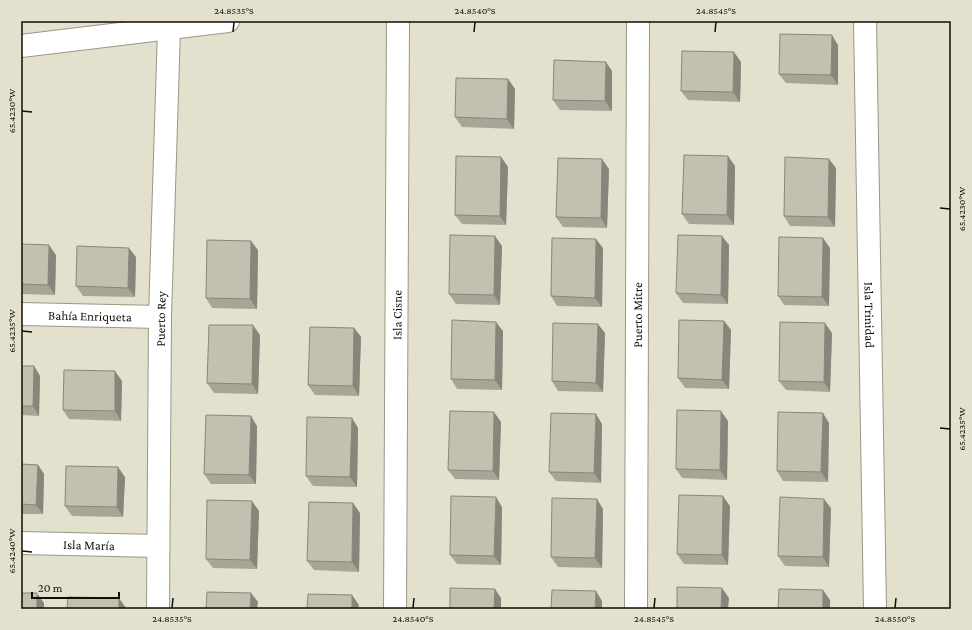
<svg xmlns="http://www.w3.org/2000/svg" width="972" height="630" font-family="'Crimson Pro',serif">
<style>
.lines{fill:none;stroke-linecap:round;stroke-linejoin:round}
.street-casing{stroke:#9a9786;stroke-width:24}
.street{stroke:#fff;stroke-width:22}
.wall{fill:#a8a596}
.shaded-wall{fill:#88867a}
.building{fill:#c3c0af;stroke:#88867a}
.ticks{fill:none;stroke:#0f0e09;stroke-width:1.5}
.labels{text-anchor:middle;stroke-width:3.5;stroke-linejoin:round;paint-order:stroke}
.street-label{font-size:13px;fill:#0f0e09;stroke:#e3e0ce}
.neatline{fill:none;stroke:#0f0e09;stroke-width:1.5}
.ticks-label{font-size:10px;text-anchor:middle;fill:#0f0e09}
</style>
<rect width="100%" height="100%" fill="#e3e0ce"/>
<g class="lines">
<!-- street casing -->
<g class="street-casing">
<g id="street">
<path id="s1" d="M865,21l10,588"/>
<polyline points="21,46 228,21"/>
<path id="s2" d="M21,314l139,3"/>
<path id="s3" d="M21,543l137,3"/>
<path id="s4" d="M158,609l2,-292 9,-288"/>
<path id="s5" d="M395,609l3,-588"/>
<path id="s6" d="M636,609l2,-588"/>
</g>
</g>
<!-- street -->
<use href="#street" class="street"/>
</g>
<!-- wall -->
<g class="wall">
<polygon points="838,45 838,85 786,83 779,74"/>
<polygon points="741,62 740,102 688,100 681,91"/>
<polygon points="612,71 612,111 560,110 553,100"/>
<polygon points="508,79 515,89 514,129 462,127 455,117"/>
<polygon points="501,157 508,167 506,225 462,224 455,215"/>
<polygon points="735,166 734,225 689,224 682,214"/>
<polygon points="836,168 835,227 790,226 784,216"/>
<polygon points="609,169 607,228 563,227 556,217"/>
<polygon points="21,244 56,255 55,295 21,294"/>
<polygon points="729,245 728,304 683,303 676,293"/>
<polygon points="502,246 500,305 456,304 449,294"/>
<polygon points="603,248 602,307 557,306 551,296"/>
<polygon points="830,248 829,306 784,305 778,296"/>
<polygon points="258,250 257,309 212,308 206,298"/>
<polygon points="136,257 135,297 83,296 76,286"/>
<polygon points="724,321 731,330 729,389 685,388 678,378"/>
<polygon points="354,328 361,337 359,396 315,395 308,385"/>
<polygon points="503,331 502,390 457,389 451,379"/>
<polygon points="605,333 603,392 558,391 552,381"/>
<polygon points="832,333 830,392 786,390 779,381"/>
<polygon points="260,335 258,394 214,393 207,383"/>
<polygon points="21,366 34,366 40,376 39,416 21,415"/>
<polygon points="122,381 121,421 69,419 63,410"/>
<polygon points="352,418 358,428 357,487 313,486 306,476"/>
<polygon points="728,421 727,480 682,478 676,469"/>
<polygon points="501,422 499,480 455,479 448,470"/>
<polygon points="829,423 828,482 783,481 777,471"/>
<polygon points="602,424 601,483 556,481 549,472"/>
<polygon points="257,426 256,484 211,484 204,474"/>
<polygon points="21,464 38,465 44,474 43,514 21,514"/>
<polygon points="125,477 123,517 72,516 65,506"/>
<polygon points="730,506 728,565 684,564 677,554"/>
<polygon points="502,507 501,565 457,564 450,555"/>
<polygon points="831,508 829,567 785,566 778,556"/>
<polygon points="603,509 602,568 558,567 551,557"/>
<polygon points="259,511 257,569 213,568 206,559"/>
<polygon points="360,513 359,572 314,570 307,561"/>
</g>
<!-- shaded-wall -->
<g class="shaded-wall">
<polygon points="832,35 838,45 838,85 831,75"/>
<polygon points="734,52 741,62 740,102 733,92"/>
<polygon points="606,62 612,71 612,111 605,101"/>
<polygon points="508,79 515,89 514,129 507,119"/>
<polygon points="728,156 735,166 734,225 727,215"/>
<polygon points="501,157 508,167 506,225 500,216"/>
<polygon points="602,159 609,169 607,228 601,218"/>
<polygon points="829,159 836,168 835,227 828,217"/>
<polygon points="495,236 502,246 500,305 494,295"/>
<polygon points="722,236 729,245 728,304 721,295"/>
<polygon points="823,238 830,248 829,306 822,297"/>
<polygon points="596,239 603,248 602,307 595,298"/>
<polygon points="251,241 258,250 257,309 250,299"/>
<polygon points="49,245 56,255 55,295 48,285"/>
<polygon points="129,248 136,257 135,297 128,288"/>
<polygon points="724,321 731,330 729,389 722,380"/>
<polygon points="496,322 503,331 502,390 495,380"/>
<polygon points="825,323 832,333 830,392 824,382"/>
<polygon points="598,324 605,333 603,392 596,383"/>
<polygon points="253,325 260,335 258,394 252,384"/>
<polygon points="354,328 361,337 359,396 353,386"/>
<polygon points="34,366 40,376 39,416 33,406"/>
<polygon points="115,371 122,381 121,421 115,411"/>
<polygon points="721,411 728,421 727,480 720,470"/>
<polygon points="494,412 501,422 499,480 493,471"/>
<polygon points="823,413 829,423 828,482 821,472"/>
<polygon points="596,414 602,424 601,483 594,473"/>
<polygon points="251,416 257,426 256,484 249,475"/>
<polygon points="352,418 358,428 357,487 350,477"/>
<polygon points="38,465 44,474 43,514 36,505"/>
<polygon points="118,467 125,477 123,517 117,507"/>
<polygon points="723,496 730,506 728,565 722,555"/>
<polygon points="496,497 502,507 501,565 494,556"/>
<polygon points="597,499 603,509 602,568 595,558"/>
<polygon points="824,499 831,508 829,567 823,557"/>
<polygon points="252,501 259,511 257,569 250,560"/>
<polygon points="353,503 360,513 359,572 352,562"/>
<polygon points="722,588 729,598 728,609 721,609"/>
<polygon points="495,589 501,598 501,609 494,609"/>
<polygon points="823,590 830,600 830,609 823,609"/>
<polygon points="596,591 602,601 602,609 595,609"/>
<polygon points="37,593 44,603 44,609 37,609"/>
<polygon points="251,593 258,602 257,609 250,609"/>
<polygon points="352,595 359,605 358,609 352,609"/>
<polygon points="119,598 126,608 126,609 119,609"/>
</g>
<!-- building -->
<g class="building">
<polygon points="780,34 832,35 831,75 779,74"/>
<polygon points="682,51 734,52 733,92 681,91"/>
<polygon points="554,60 606,62 605,101 553,100"/>
<polygon points="456,78 508,79 507,119 455,117"/>
<polygon points="684,155 728,156 727,215 682,214"/>
<polygon points="456,156 501,157 500,216 455,215"/>
<polygon points="785,157 829,159 828,217 784,216"/>
<polygon points="558,158 602,159 601,218 556,217"/>
<polygon points="450,235 495,236 494,295 449,294"/>
<polygon points="678,235 722,236 721,295 676,293"/>
<polygon points="779,237 823,238 822,297 778,296"/>
<polygon points="552,238 596,239 595,298 551,296"/>
<polygon points="207,240 251,241 250,299 206,298"/>
<polygon points="21,244 49,245 48,285 21,284"/>
<polygon points="77,246 129,248 128,288 76,286"/>
<polygon points="452,320 496,322 495,380 451,379"/>
<polygon points="679,320 724,321 722,380 678,378"/>
<polygon points="780,322 825,323 824,382 779,381"/>
<polygon points="553,323 598,324 596,383 552,381"/>
<polygon points="209,325 253,325 252,384 207,383"/>
<polygon points="310,327 354,328 353,386 308,385"/>
<polygon points="21,366 34,366 33,406 21,406"/>
<polygon points="64,370 115,371 115,411 63,410"/>
<polygon points="677,410 721,411 720,470 676,469"/>
<polygon points="450,411 494,412 493,471 448,470"/>
<polygon points="778,412 823,413 821,472 777,471"/>
<polygon points="551,413 596,414 594,473 549,472"/>
<polygon points="206,415 251,416 249,475 204,474"/>
<polygon points="307,417 352,418 350,477 306,476"/>
<polygon points="21,464 38,465 36,505 21,504"/>
<polygon points="66,466 118,467 117,507 65,506"/>
<polygon points="679,495 723,496 722,555 677,554"/>
<polygon points="451,496 496,497 494,556 450,555"/>
<polygon points="780,497 824,499 823,557 778,556"/>
<polygon points="552,498 597,499 595,558 551,557"/>
<polygon points="207,500 252,501 250,560 206,559"/>
<polygon points="309,502 353,503 352,562 307,561"/>
<polygon points="677,587 722,588 721,609 677,609"/>
<polygon points="450,588 495,589 494,609 450,609"/>
<polygon points="779,589 823,590 823,609 778,609"/>
<polygon points="552,590 596,591 595,609 551,609"/>
<polygon points="207,592 251,593 250,609 206,609"/>
<rect x="21" y="593" width="16" height="16"/>
<polygon points="308,594 352,595 352,609 307,609"/>
<polygon points="68,597 119,598 119,609 67,609"/>
</g>
<!-- ticks -->
<path class="ticks" d="M233,32l1,-10M474,32l1,-10M715,32l1,-10M22,111l10,1M940,208l10,1M22,331l10,1M940,428l10,1M22,551l10,1M172,608l1,-10M413,608l1,-10M654,608l1,-10M895,608l1,-10"/>
<g class="labels">
<!-- street labels -->
<g class="street-label">
<text dy="5" stroke="none"><textPath href="#s2" startOffset="69">Bahía Enriqueta</textPath></text>
<text dy="5" stroke="none"><textPath href="#s5" startOffset="294">Isla Cisne</textPath></text>
<text dy="5" stroke="none"><textPath href="#s6" startOffset="294">Puerto Mitre</textPath></text>
<text dy="5" stroke="none"><textPath href="#s1" startOffset="294">Isla Trinidad</textPath></text>
<text dy="5" stroke="none"><textPath href="#s4" startOffset="290">Puerto Rey</textPath></text>
<text dy="5" stroke="none"><textPath href="#s3" startOffset="68">Isla María</textPath></text>
</g>
</g>
<!-- border -->
<rect width="972" height="630" fill="none" stroke="#e3e0ce" stroke-width="44"/>
<!-- scale -->
<path d="M32 592v6h87v-6" fill="none" stroke="#0f0e09" stroke-width="2"/>
<text x="38" y="592" font-size="12" fill="#0f0e09" stroke="#e3e0ce" stroke-width="3" paint-order="stroke">20 m</text>
<rect x="22" y="22" width="928" height="586" class="neatline"/>
<g class="ticks-label">
<text x="234" y="14">24.8535°S</text>
<text x="475" y="14">24.8540°S</text>
<text x="716" y="14">24.8545°S</text>
<text transform="translate(11 111) rotate(-90)" y="4">65.4230°W</text>
<text transform="translate(961 209) rotate(-90)" y="4">65.4230°W</text>
<text transform="translate(11 331) rotate(-90)" y="4">65.4235°W</text>
<text transform="translate(961 429) rotate(-90)" y="4">65.4235°W</text>
<text transform="translate(11 551) rotate(-90)" y="4">65.4240°W</text>
<text x="172" y="622">24.8535°S</text>
<text x="413" y="622">24.8540°S</text>
<text x="654" y="622">24.8545°S</text>
<text x="895" y="622">24.8550°S</text>
</g>
</svg>
